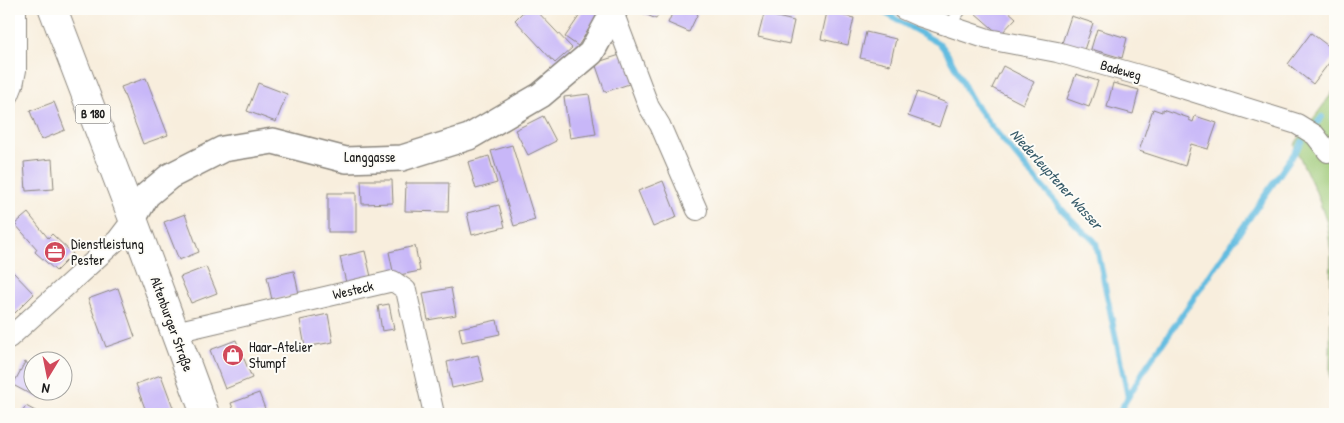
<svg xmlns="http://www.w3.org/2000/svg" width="1344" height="423" font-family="'Patrick Hand',sans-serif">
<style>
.green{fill:#9bc875;stroke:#5c7248}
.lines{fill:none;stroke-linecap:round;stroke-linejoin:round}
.stream{stroke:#62bce0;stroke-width:6}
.building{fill:#c8b7f8}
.service-casing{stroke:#8a857c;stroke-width:12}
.minor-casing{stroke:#8a857c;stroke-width:22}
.tertiary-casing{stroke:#8a857c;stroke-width:28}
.primary-casing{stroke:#8a857c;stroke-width:30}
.service{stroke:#fff;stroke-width:10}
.minor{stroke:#fff;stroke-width:20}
.tertiary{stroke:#fff;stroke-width:25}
.primary{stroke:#fff;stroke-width:28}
.labels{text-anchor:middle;stroke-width:4;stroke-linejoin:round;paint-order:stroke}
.shield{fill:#fdfcf7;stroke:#605f5e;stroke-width:1}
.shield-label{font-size:12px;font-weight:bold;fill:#1c1c1c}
.street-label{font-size:14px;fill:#1c1c1c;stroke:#fdfcf7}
.poi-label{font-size:14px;fill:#1c1c1c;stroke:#fdfcf7;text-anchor:start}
.water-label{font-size:15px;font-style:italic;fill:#385c6a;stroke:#fdfcf7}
</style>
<rect width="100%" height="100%" fill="#fdfcf7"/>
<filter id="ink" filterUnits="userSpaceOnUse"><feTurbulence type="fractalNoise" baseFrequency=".02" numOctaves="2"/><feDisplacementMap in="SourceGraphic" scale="10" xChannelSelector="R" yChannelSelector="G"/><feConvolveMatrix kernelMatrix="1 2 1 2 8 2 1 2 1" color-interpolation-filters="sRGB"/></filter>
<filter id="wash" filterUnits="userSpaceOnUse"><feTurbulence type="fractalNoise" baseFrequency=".0096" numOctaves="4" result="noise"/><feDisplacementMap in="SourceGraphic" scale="20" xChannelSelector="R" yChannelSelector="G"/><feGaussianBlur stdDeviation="1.12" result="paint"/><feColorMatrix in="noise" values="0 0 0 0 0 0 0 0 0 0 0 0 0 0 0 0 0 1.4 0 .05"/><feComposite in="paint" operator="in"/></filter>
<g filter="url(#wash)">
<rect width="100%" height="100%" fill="#f8eedd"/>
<!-- green -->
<polygon class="green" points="1335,89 1335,414 1330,377 1331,253 1327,223 1316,192 1294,145"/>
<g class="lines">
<!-- stream -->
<g class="stream">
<path d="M878,9l62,35c17,19 23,46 39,66 28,36 57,70 87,104 6,6 12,13 19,19 5,4 8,5 11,10l32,154"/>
<polyline points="1333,119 1335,120"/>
<polyline points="1318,122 1322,117"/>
<polyline points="1118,414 1146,367 1302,142"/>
</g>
</g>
<g id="blocks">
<!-- building -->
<g class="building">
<polygon points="526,9 535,9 572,48 555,63 515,20"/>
<polygon points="584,9 602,9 578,46 565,37"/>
<polygon points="637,9 661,9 656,19 636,10"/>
<polygon points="674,9 700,9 689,32 668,23"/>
<polygon points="979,9 1006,9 1016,18 1000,35 975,13"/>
<polygon points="827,12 854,18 848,45 821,39"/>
<polygon points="764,14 794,21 789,44 758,37"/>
<polygon points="1071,16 1093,23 1084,50 1062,43"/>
<polygon points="1097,29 1127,38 1122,58 1091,49"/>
<polygon points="866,32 896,39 890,65 860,58"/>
<polygon points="1311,33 1335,51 1335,55 1313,84 1288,64"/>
<polygon points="626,53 635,82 605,92 595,63"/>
<polygon points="1003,66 1034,82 1023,104 992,88"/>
<polygon points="1076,74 1098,81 1089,107 1067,99"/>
<polygon points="146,78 168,135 143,144 121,87"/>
<polygon points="258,83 287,94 276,122 247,111"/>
<polygon points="1113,83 1139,90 1133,114 1107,107"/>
<polygon points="917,92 947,103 939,127 908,116"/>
<polygon points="589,94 596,134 570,138 564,97"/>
<polygon points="54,102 65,130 41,140 30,111"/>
<polygon points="1153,109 1162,112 1162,109 1189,118 1189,120 1193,122 1195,116 1217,123 1208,149 1191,144 1185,166 1139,151"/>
<polygon points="543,116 556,141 528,155 515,130"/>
<polygon points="512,145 535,220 514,226 491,151"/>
<polygon points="489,156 497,183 476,189 468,162"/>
<polygon points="52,159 54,189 26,191 24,162"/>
<polygon points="361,180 392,180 393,203 362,204"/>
<polygon points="663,181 677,217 653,227 638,191"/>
<polygon points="406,183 449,183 448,212 405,211"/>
<rect x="328" y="193" width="28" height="39"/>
<polygon points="499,205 505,227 472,235 467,213"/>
<polygon points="28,213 48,238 52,234 73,254 56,271 35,252 37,249 15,224"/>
<polygon points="185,214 199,252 179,260 164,222"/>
<polygon points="415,246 420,271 394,276 389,252"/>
<polygon points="365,251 372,281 347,287 340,257"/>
<polygon points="206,267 217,293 191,303 180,277"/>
<polygon points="294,271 299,294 272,300 267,277"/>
<polygon points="13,272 34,294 15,313 9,306 9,276"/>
<polygon points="118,288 135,337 106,347 88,299"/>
<polygon points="451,288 456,315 428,320 423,293"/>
<polygon points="389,304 394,329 382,331 378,306"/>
<polygon points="328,314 333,342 305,347 300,320"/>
<polygon points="497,320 500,334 462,342 459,328"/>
<polygon points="236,340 252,378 225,389 210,350"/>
<polygon points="478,355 484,381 452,388 447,362"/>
<polygon points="25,362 32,366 32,390 44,390 39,399 13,385"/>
<polygon points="161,375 174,410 164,414 147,414 136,384"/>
<polygon points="259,393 267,414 235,414 231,403"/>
<polygon points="26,406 37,412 36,414 21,414"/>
</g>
</g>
</g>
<g filter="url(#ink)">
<use href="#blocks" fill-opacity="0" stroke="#8a857c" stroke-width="1"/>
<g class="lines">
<!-- service casing -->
<g class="service-casing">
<polyline id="service" points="949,25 962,9"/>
</g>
<!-- minor casing -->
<g class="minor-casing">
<g id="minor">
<polyline points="903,9 919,16 988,39 1057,52 1153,79 1297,124 1315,135 1328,152"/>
<polyline points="613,12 649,107 660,125 697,210"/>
<polyline points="9,95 13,85 16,70 16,9"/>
<polyline points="175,332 393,281 406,290 434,414"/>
<polyline points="9,338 117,240 133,219"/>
</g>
</g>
<!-- tertiary casing -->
<g class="tertiary-casing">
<polyline id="tertiary" points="133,219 147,195 170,176 223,149 273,141 346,160 402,158 469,137 541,95 591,53 615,9"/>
</g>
<!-- primary casing -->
<g class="primary-casing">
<polyline id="primary" points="53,9 133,219 205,414"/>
</g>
<!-- service -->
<use href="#service" class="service"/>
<!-- minor -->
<use href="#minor" class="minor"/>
<!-- tertiary -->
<use href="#tertiary" class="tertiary"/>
<!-- primary -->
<use href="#primary" class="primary"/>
</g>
</g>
<!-- icons -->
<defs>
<g id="office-disc" transform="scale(1.125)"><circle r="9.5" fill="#d1495b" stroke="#fdfcf7"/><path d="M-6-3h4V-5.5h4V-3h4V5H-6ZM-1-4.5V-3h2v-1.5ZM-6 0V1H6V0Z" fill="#fff"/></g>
<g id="shop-disc" transform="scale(1.125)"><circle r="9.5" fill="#d1495b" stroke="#fdfcf7"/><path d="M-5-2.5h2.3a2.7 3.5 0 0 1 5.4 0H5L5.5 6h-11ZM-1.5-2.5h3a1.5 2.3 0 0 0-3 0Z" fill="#fff"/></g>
</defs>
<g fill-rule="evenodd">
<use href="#office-disc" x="55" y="252"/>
<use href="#shop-disc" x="233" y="355"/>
</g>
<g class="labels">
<!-- shield labels -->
<rect class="shield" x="75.5" y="104.5" width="35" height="19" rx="4"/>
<g class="shield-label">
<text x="93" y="118">B 180</text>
</g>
<!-- street labels -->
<g class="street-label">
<text transform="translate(1121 70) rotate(16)" y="5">Badeweg</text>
<text x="370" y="162">Langgasse</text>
<text transform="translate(353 290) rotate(-13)" y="5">Westeck</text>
<text transform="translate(172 324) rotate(70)" y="5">Altenburger Straße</text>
</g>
<!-- poi labels -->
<g class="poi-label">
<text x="71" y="249">Dienstleistung<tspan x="71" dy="16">Pester</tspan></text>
<text x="249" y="352">Haar-Atelier<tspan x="249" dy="16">Stumpf</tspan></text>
</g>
<!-- water labels -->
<g class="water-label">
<text transform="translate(1056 179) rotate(48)" y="5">Niederleuptener Wasser</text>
</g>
</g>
<!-- margin -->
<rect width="1344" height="423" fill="none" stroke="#fdfcf7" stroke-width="30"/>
<!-- north arrow -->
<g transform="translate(48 376) rotate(190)"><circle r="24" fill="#fdfcf7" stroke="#a3a29f"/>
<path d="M0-4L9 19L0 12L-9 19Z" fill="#d1495b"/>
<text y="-8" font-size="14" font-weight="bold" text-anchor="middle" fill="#1c1c1c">N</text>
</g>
</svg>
